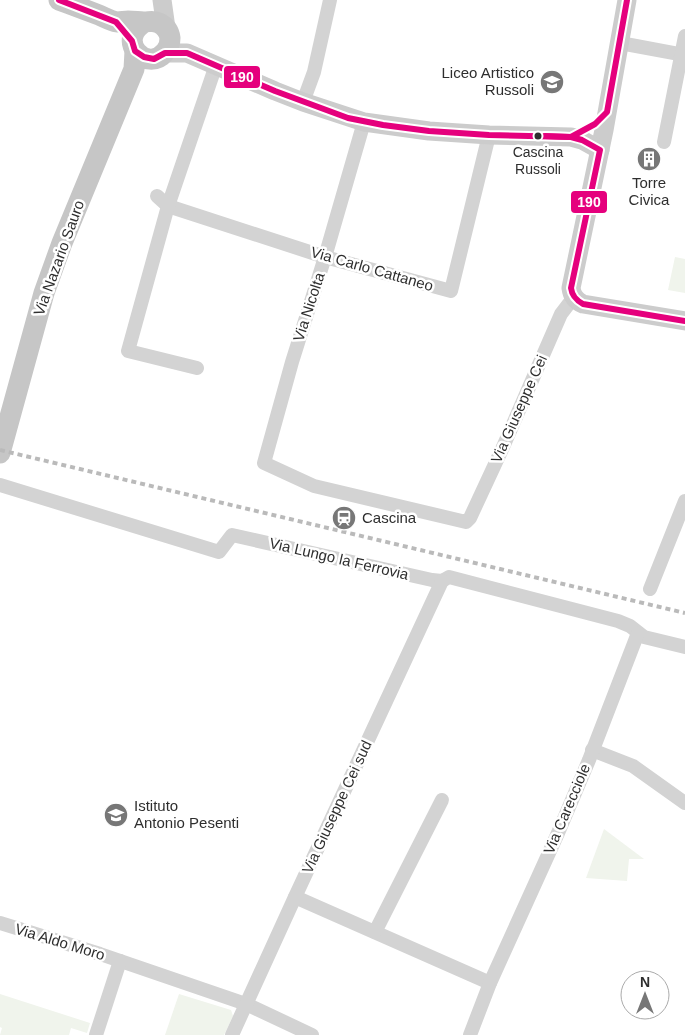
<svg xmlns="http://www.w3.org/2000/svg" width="685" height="1035" font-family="Helvetica,sans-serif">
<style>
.green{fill:#f0f4ec}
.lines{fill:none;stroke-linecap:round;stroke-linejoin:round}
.street{stroke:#d3d3d3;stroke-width:14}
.secondary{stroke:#ccc;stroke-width:19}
.primary{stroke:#c6c6c6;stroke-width:21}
.rail{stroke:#bababa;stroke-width:4;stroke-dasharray:5 4;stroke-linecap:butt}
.bus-1-casing{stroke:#fff;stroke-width:10}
.bus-1{stroke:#e5007d;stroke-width:6}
.bus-dot{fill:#2e2e2e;stroke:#fff;stroke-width:2}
.labels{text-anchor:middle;stroke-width:5;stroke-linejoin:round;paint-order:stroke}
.bus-label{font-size:14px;fill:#2e2e2e;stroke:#fff}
.poi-label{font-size:15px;fill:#2e2e2e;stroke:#fff;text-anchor:start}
.street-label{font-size:15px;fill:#2e2e2e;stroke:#fff}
.line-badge{stroke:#fff;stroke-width:2}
.badge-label{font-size:14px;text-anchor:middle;font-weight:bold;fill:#fff}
</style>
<rect width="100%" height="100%" fill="#fff"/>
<!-- green -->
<g class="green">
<polygon points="675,257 685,259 685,293 668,290"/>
<polygon points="604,829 644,859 629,859 627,881 586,878"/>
<polygon points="0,994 90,1023 87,1033 71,1028 69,1035 0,1035 2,1028 0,1027"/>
<polygon points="179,994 231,1010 233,1016 224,1035 165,1035"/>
</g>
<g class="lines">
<!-- street -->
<g class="street">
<polyline points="620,43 685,55"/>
<polyline points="303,102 314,72 330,0"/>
<polyline points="364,122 325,257 292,362 264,463 314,486 466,522 470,518 503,447 561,314 574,297"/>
<polyline points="664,142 685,36"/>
<polyline points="157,196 168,206 325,257 451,291 489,135"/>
<polyline points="197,368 128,351 168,206 216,65"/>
<polyline points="0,485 219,552 232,535 432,580 442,581 449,577 618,621 630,626 644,637 685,647"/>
<polyline points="650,589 685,501"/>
<polyline points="592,750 633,766 685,803"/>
<polyline points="295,897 490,983"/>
<polyline points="0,923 100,954 246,1004 312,1035"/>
<polyline points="375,932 442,800"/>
<polyline points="96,1035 120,961"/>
<polyline points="232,1035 295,897 442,581"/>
<polyline points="470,1035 490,983 558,833 589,760 638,633"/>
</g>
<!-- secondary -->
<g class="secondary">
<polyline points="162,0 166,28"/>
<path d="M627,0l-23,130 -33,158c1,8 5,13 12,16l102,17"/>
<polyline points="165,53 187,53 275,91 303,102 364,122 429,131 489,135 571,137 582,140 600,150"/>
</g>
<!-- primary -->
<g class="primary">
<path d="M59,0c14,5 27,10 40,15 5,2 12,6 18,7 4,0 8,-1 11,-1 6,0 11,1 16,1 6,0 9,-2 15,1 6,3 10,8 11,15 0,5 -1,10 -5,14 -18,22 -51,-12 -20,-30"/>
<polyline points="0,453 44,293 62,243 134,69 135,51"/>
</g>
<!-- rail -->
<polyline class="rail" points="0,450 685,613"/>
<!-- bus-1 casing -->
<g class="bus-1-casing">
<g id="bus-1">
<path d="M59,0l57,22 16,19 3,10 9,6 10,2 11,-6h22l88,38 73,27 35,7 46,6 60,4 82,2 11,3 18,10 -29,138c1,8 5,12 12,16l102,17"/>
<polyline points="545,136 571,137 595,124 607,112 627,0"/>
</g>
</g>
<!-- bus-1 -->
<use href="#bus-1" class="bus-1"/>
</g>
<!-- icons -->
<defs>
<g id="school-disc" transform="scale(1.25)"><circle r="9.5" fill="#777" stroke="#fff"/><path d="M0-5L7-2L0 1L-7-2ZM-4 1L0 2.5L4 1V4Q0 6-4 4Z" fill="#fff"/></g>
<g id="building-disc" transform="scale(1.25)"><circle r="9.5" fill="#777" stroke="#fff"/><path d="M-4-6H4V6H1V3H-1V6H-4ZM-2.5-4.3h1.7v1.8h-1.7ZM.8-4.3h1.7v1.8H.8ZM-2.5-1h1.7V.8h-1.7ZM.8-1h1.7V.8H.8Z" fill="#fff"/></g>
<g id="station-disc" transform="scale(1.25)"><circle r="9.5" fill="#777" stroke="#fff"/><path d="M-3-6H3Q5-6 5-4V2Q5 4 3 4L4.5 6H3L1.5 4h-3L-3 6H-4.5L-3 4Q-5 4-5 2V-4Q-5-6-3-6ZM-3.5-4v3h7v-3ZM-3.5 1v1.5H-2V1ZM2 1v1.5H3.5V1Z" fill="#fff"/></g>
</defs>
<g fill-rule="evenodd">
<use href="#school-disc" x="552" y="82"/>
<use href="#building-disc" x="649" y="159"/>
<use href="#station-disc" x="344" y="518"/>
<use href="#school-disc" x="116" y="815"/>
</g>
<!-- markers -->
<circle class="bus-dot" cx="538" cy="136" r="4.5"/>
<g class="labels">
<!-- bus labels -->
<g class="bus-label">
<text x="538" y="157">Cascina<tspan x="538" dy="17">Russoli</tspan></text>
</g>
<!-- poi labels -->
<g class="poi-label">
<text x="534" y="78" text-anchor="end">Liceo Artistico<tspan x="534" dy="17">Russoli</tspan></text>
<text x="649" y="188" text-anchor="middle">Torre<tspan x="649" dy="17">Civica</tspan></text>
<text x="362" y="523">Cascina</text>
<text x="134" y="811">Istituto<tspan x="134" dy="17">Antonio Pesenti</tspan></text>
</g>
<!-- street labels -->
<g class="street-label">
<text transform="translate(59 258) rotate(-70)" y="5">Via Nazario Sauro</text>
<text transform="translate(372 269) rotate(16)" y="5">Via Carlo Cattaneo</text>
<text transform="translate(309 307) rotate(-72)" y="5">Via Nicolta</text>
<text transform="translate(519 409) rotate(-66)" y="5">Via Giuseppe Cei</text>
<text transform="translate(339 559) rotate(13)" y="5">Via Lungo la Ferrovia</text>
<text transform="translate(337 807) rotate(-65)" y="5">Via Giuseppe Cei sud</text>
<text transform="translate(567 809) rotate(-67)" y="5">Via Carecciole</text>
<text transform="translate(60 942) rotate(17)" y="5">Via Aldo Moro</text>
</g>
</g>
<g class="line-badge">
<rect x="223" y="65" width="38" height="24" rx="5" fill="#e5007d"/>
<rect x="570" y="190" width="38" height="24" rx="5" fill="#e5007d"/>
</g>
<g class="badge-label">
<text x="242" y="82">190</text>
<text x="589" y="207">190</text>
</g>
<!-- north arrow -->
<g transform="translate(645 995)"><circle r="24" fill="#ffffff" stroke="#ababab"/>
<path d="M0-4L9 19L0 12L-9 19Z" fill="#777777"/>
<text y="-8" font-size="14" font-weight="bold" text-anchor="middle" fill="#2e2e2e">N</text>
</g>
</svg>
